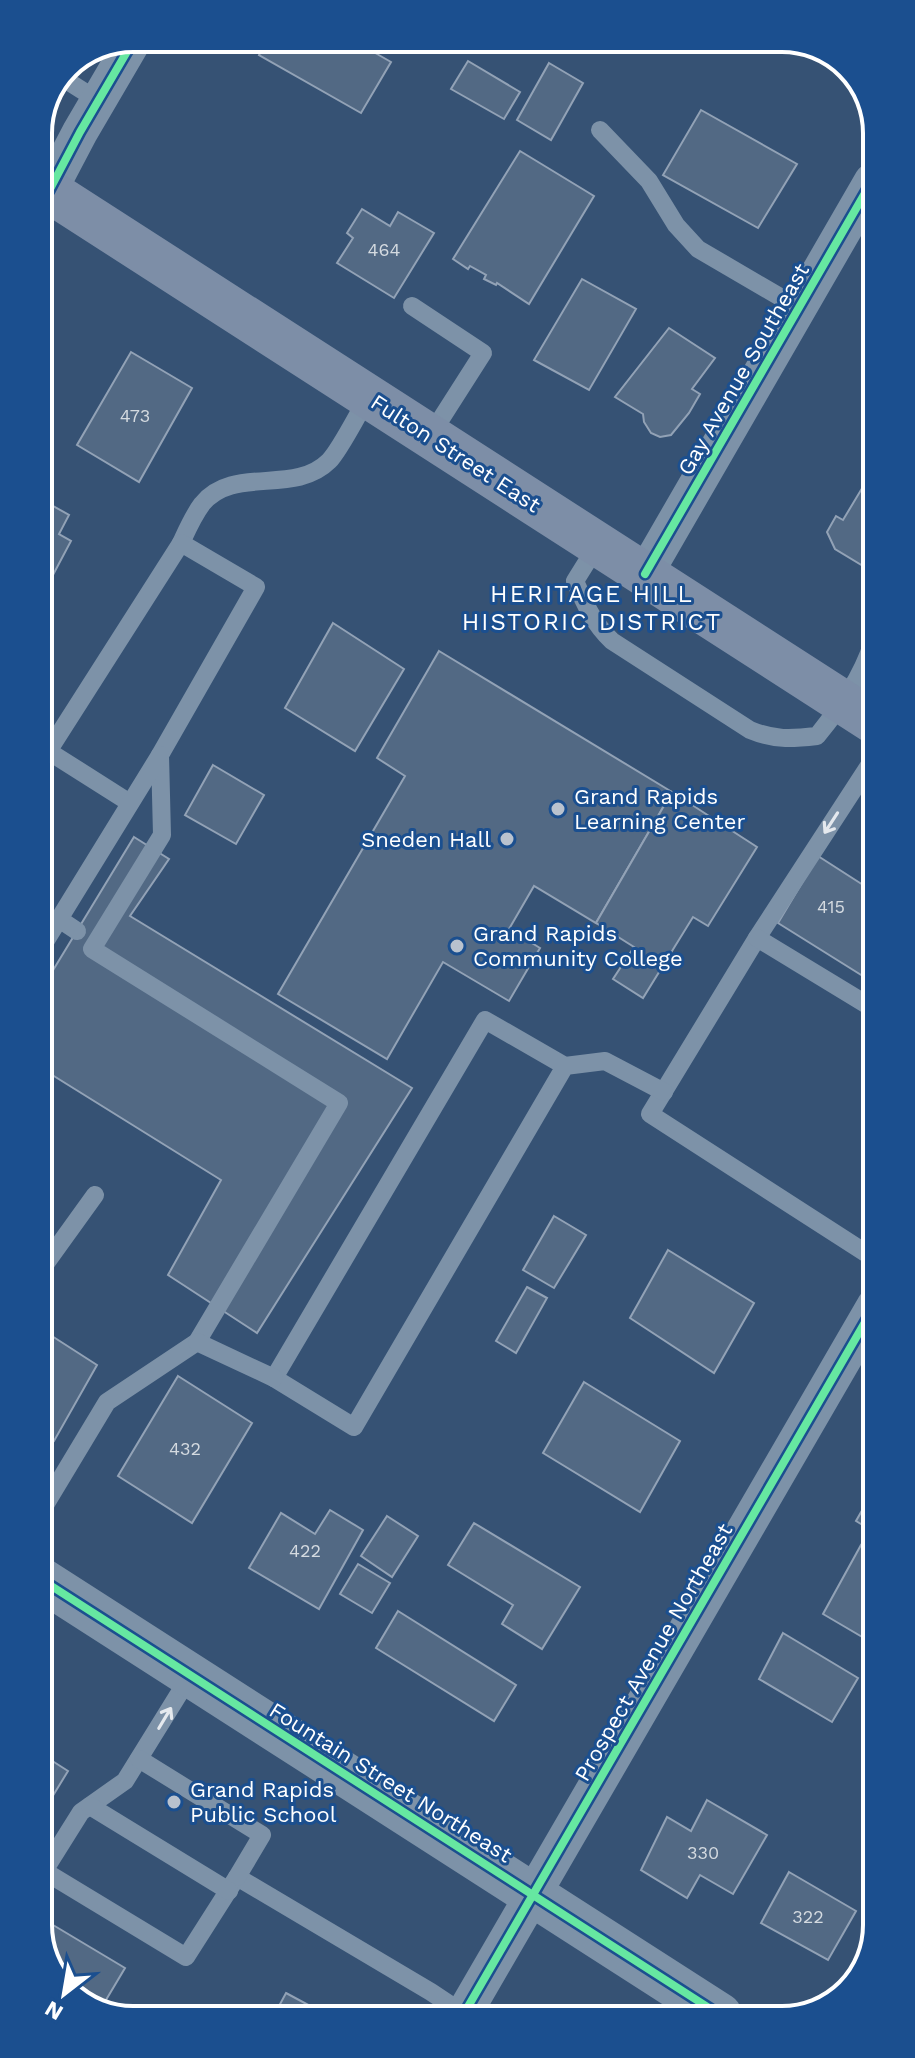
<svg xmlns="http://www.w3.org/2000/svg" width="915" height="2058" font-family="'Work Sans',sans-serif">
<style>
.building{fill:#526984;stroke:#92a2b6;stroke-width:2}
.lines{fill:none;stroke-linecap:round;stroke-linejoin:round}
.service{stroke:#7d92a8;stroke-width:18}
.minor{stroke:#7d92a8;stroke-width:36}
.tertiary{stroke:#7d92a8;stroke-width:44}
.primary{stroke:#7d8ea7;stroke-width:44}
.cycleway-casing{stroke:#1b4f8f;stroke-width:13}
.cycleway{stroke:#66e7a1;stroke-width:8}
.oneway{stroke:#e5e9ee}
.poi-dot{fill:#b9c2ce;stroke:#1b4f8f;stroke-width:3}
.labels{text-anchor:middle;stroke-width:6;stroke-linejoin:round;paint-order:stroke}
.number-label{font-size:18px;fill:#d4dae0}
.street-label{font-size:22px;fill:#fff;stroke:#1b4f8f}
.poi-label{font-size:22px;fill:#fff;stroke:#1b4f8f;text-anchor:start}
.neighbourhood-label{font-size:24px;letter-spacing:2px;fill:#fff;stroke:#1b4f8f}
.rim{fill:none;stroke:#fff;stroke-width:4}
</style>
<rect width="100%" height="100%" fill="#365274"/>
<!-- building -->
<g class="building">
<polygon points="268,38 349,38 391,62 361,113 259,55"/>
<polygon points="468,61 520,92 504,119 451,89"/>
<polygon points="549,63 583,83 551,140 517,120"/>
<polygon points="701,110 797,164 758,228 663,175"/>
<polygon points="520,151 594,196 529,304 497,283 496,285 484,279 486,275 470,266 468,269 453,259"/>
<polygon points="362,209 390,226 398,212 434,233 394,298 337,263 353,238 347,233"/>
<polygon points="582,279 636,309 589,390 534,360"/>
<polygon points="669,328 715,358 692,389 700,394 689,413 671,435 660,437 651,433 644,422 643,414 615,397"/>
<polygon points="131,352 192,388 139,482 77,445"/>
<polygon points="873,470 873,572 835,549 827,532 836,516 843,520"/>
<polygon points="39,498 69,515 59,534 71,541 45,590 39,586"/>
<polygon points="333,623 404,669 355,751 285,708"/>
<polygon points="439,651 672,792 596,923 534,886 509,929 540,948 509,1001 443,962 387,1059 278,994 405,776 377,758"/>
<polygon points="213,765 264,795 236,844 185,815"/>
<polygon points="672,792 757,847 708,926 693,917 643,998 613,979 634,947 596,923"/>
<polygon points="134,837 169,859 130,916 412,1088 257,1333 168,1275 221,1180 41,1068 41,990"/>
<polygon points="818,856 874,892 874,983 778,923"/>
<polygon points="554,1216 586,1235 554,1288 523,1270"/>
<polygon points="668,1250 754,1303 714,1373 630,1318"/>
<polygon points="527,1287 547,1298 516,1353 496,1341"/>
<polygon points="41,1329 97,1365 54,1441 42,1434"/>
<polygon points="178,1376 252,1423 192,1523 118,1476"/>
<polygon points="584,1382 680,1441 640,1512 543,1453"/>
<polygon points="876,1486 876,1533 856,1521"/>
<polygon points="330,1510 363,1530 319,1609 249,1568 281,1513 315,1534"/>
<polygon points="387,1516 418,1536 392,1577 361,1556"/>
<polygon points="474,1523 580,1587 542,1649 502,1624 513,1605 448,1565"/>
<polygon points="861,1545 876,1554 876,1645 823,1614"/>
<polygon points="358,1564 390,1583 372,1613 340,1594"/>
<polygon points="398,1611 516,1685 494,1721 376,1648"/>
<polygon points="783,1633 858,1678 832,1722 759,1679"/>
<polygon points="43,1755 68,1771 43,1812"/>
<polygon points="707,1800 767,1835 733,1894 700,1875 687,1898 641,1870 667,1817 691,1831"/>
<polygon points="789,1872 856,1911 828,1960 761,1923"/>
<polygon points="43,1919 125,1968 100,2010 75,2000 43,1956"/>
<polygon points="286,1993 325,2014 329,2008 348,2018 272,2019"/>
</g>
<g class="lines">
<!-- service -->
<g class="service">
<polyline points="61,77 99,101"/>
<polyline points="600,130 649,181 676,225 698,249 799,308"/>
<polyline points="412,306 483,353 430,436"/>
<path d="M181,543c6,-13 12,-27 21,-39 31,-39 92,-8 127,-43 11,-11 30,-49 39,-64"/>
<path d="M598,544l-23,37c10,23 18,42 37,60l138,89c24,10 41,9 67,6 24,-30 44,-57 56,-94"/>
<polyline points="48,751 130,803"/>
<polyline points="874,758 757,938 650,1114 875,1259"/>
<polyline points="40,764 181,543 256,587 160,755 162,835 92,949 339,1103 197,1342 107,1402 42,1510"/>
<polyline points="59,919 77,931"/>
<polyline points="757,938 874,1009"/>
<polyline points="40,950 160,755"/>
<polyline points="565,1066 485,1020 274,1378 354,1427 565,1066 605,1061 664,1092"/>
<polyline points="41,1270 95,1195"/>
<polyline points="197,1342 274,1378"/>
<polyline points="190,1676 125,1781 81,1812 44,1871 186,1957 237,1877 431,1992 464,2014"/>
<polyline points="139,1759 262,1835 237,1877"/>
<polyline points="90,1806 229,1891"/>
</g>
<!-- minor -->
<g class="minor">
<polyline points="49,191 80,132 135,38"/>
<polyline points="645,574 872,181"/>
<polyline points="462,2017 875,1305"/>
</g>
<!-- tertiary -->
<polyline class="tertiary" points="42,1580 720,2015"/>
<!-- primary -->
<polyline class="primary" points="38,184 874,722"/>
<!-- cycleway casing -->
<g class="cycleway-casing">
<g id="cycleway">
<polyline points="49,191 80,132 135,38"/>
<polyline points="645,574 872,181"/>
<polyline points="42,1580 720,2015"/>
<polyline points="462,2017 875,1305"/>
</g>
</g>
<!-- cycleway -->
<use href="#cycleway" class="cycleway"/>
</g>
<!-- one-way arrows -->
<defs><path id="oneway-shaft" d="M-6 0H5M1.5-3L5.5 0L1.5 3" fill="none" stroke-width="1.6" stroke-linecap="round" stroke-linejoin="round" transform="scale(2)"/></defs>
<g class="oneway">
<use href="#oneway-shaft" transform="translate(831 823) rotate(123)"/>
<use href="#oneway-shaft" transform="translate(165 1718) rotate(-59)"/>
</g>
<!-- markers -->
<g class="poi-dot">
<circle cx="558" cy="809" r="8"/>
<circle cx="507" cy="839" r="8"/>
<circle cx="457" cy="946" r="8"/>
<circle cx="174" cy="1802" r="8"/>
</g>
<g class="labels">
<!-- number labels -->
<g class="number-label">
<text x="384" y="256">464</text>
<text x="135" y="422">473</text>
<text x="831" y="913">415</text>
<text x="185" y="1455">432</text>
<text x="305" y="1557">422</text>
<text x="703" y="1859">330</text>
<text x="808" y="1923">322</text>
</g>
<!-- street labels -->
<g class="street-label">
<text transform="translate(743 369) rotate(-60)" y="8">Gay Avenue Southeast</text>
<text transform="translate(456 453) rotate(33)" y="8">Fulton Street East</text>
<text transform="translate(653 1652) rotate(-60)" y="8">Prospect Avenue Northeast</text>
<text transform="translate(391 1782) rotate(32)" y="8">Fountain Street Northeast</text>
</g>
<!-- poi labels -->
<g class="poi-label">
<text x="574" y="804">Grand Rapids<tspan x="574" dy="25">Learning Center</tspan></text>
<text x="491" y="847" text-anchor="end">Sneden Hall</text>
<text x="473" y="941">Grand Rapids<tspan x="473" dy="25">Community College</tspan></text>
<text x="190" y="1797">Grand Rapids<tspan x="190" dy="25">Public School</tspan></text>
</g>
<!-- neighbourhood labels -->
<g class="neighbourhood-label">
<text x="592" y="602">HERITAGE HILL<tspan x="592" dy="28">HISTORIC DISTRICT</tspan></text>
</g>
</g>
<!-- crop -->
<path d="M0 0H915V2058H0ZM133 52H782A81 81 0 0 1 863 133V1925A81 81 0 0 1 782 2006H133A81 81 0 0 1 52 1925V133A81 81 0 0 1 133 52Z" fill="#1b4f8f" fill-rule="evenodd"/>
<path class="rim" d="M133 52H782A81 81 0 0 1 863 133V1925A81 81 0 0 1 782 2006H133A81 81 0 0 1 52 1925V133A81 81 0 0 1 133 52Z"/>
<!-- north arrow -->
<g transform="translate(64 1994) rotate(211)" stroke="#1b4f8f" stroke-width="6" paint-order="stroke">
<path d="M0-6L14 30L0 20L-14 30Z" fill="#ffffff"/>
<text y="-12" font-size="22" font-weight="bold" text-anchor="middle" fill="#ffffff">N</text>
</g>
</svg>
